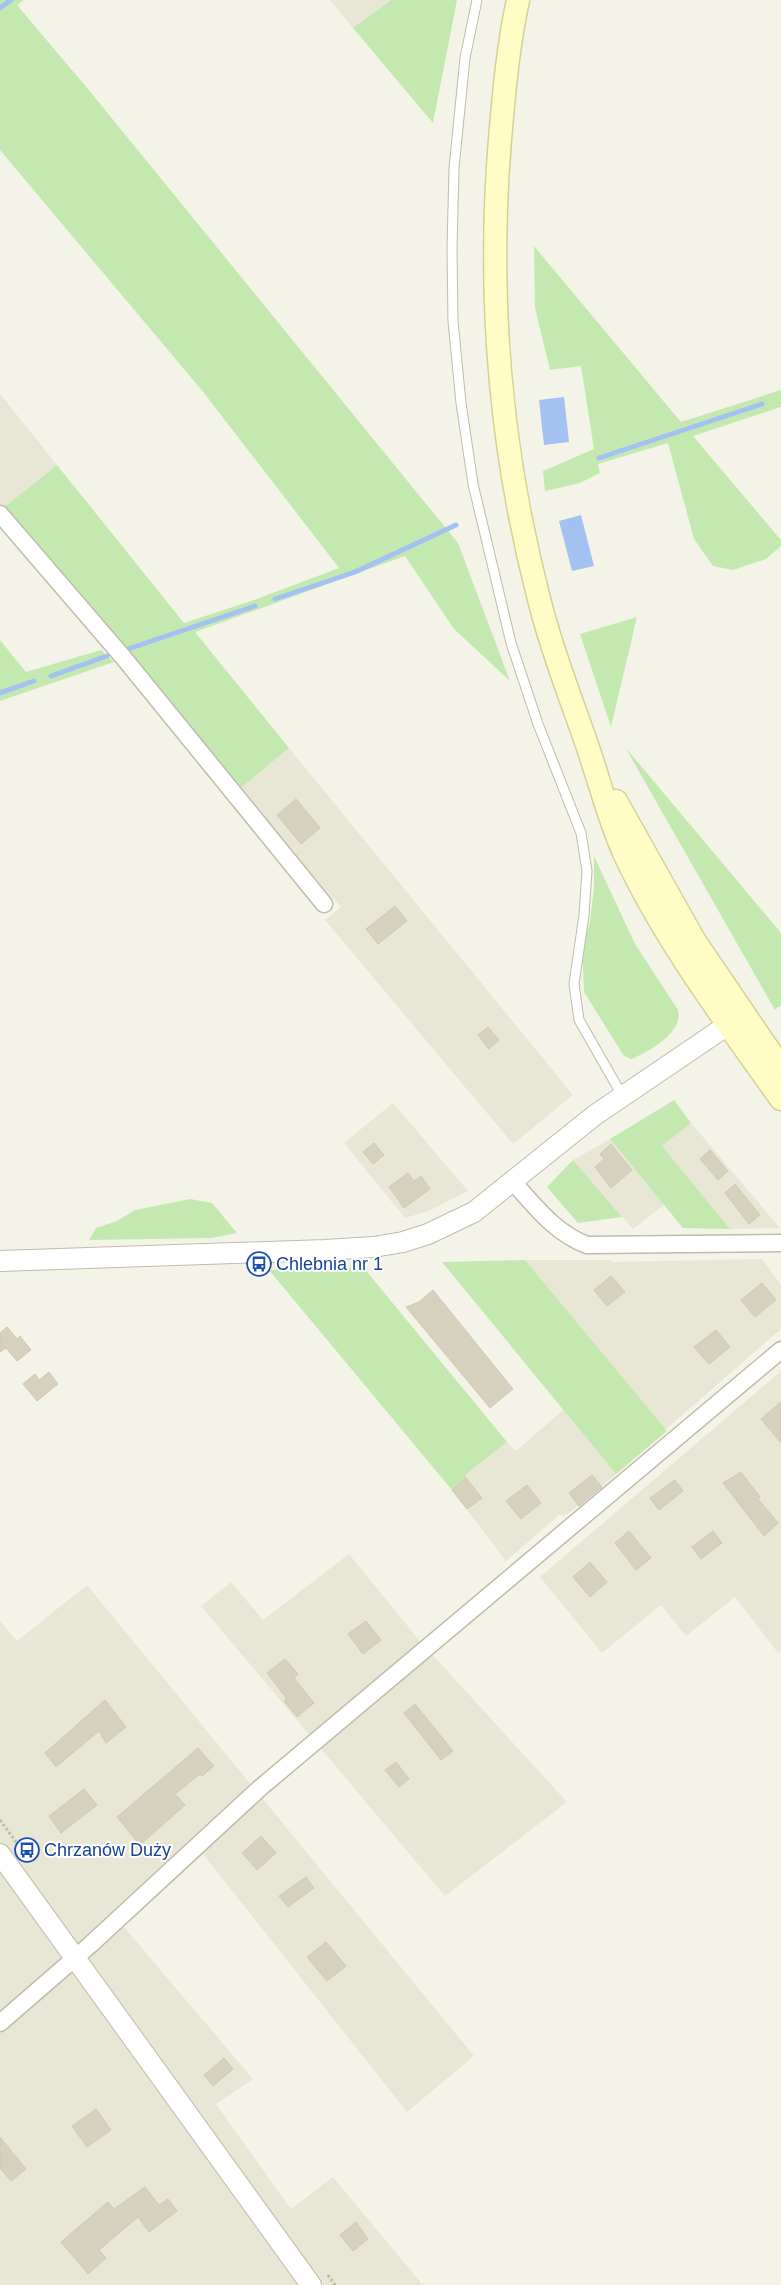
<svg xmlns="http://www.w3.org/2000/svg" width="781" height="2285" font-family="Arial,sans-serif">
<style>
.residential{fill:#e8e6d5}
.green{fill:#c4e9b0}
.water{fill:#a3c2f1}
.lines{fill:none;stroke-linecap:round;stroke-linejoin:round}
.stream{stroke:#a3c2f1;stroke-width:5}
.building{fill:#d6d1bd;stroke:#d1cab0}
.service-casing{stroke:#c0bcaa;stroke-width:11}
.minor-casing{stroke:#c0bcaa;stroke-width:19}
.tertiary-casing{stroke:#c0bcaa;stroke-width:22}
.secondary-casing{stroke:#d5d197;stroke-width:25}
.path{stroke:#c2bc9b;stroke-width:3;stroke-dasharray:2.5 2.5;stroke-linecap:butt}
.service{stroke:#fff;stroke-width:9}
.minor{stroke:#fff;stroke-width:16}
.tertiary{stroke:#fff;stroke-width:20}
.secondary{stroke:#fffcc6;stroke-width:22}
.labels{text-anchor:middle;stroke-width:4;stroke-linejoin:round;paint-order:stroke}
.transit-label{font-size:18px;fill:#164399;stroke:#fff;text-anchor:start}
</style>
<rect width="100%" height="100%" fill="#f4f3e8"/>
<!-- residential -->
<g class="residential">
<polygon points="330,0 391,0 353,28"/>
<polygon points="0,394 57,465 2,509 0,506"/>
<polygon points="289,748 573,1095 513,1144 325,920 341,907 237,791"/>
<polygon points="393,1103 468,1191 429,1211 405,1218 344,1143"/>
<polygon points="691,1123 780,1228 730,1229 662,1146"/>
<polygon points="610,1139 664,1205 633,1229 573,1160"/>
<polygon points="762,1259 781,1285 781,1329 665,1430 525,1260 609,1260 612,1262"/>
<polygon points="781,1371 781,1650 778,1653 735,1597 686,1636 661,1605 602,1653 540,1577"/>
<polygon points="563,1410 616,1474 566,1515 559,1515 506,1561 452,1490 466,1478 466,1474 507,1442 516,1451"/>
<polygon points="349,1554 419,1640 567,1802 445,1896 201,1606 231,1582 263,1620"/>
<polygon points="87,1585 474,2056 407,2112 203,1854 124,1927 253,2079 216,2104 291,2209 333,2177 423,2285 0,2285 0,1621 17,1641"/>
</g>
<!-- green -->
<g class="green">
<polygon points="0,0 24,0 17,5 88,89 458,543 510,681 454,629 405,556 195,632 289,748 237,791 2,509 57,465 184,623 254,600 339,568 204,393 0,150"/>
<polygon points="391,0 457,0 433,123 353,28"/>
<polygon points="534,246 681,422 781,390 781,407 693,436 781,540 781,546 766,559 733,570 713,566 694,539 668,443 598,464 600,473 580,483 545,491 543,471 594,449 581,366 550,370 535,308"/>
<polygon points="637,617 611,727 580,634"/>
<polygon points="0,640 26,672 101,650 114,662 0,701"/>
<polygon points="625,747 781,933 781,1005 775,1010"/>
<path d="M594,856l41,88 43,66c6,22 -29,42 -47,49l-7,-3 -40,-64 -2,-48 8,-21 4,-36z"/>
<polygon points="674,1100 691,1123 662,1146 730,1229 683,1228 610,1139"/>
<polygon points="573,1160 622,1217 578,1223 547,1187"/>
<polygon points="190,1199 212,1203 237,1233 212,1238 89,1240 96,1228 117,1221 135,1210"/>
<polygon points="525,1260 667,1431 616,1474 442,1262"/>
<polygon points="363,1267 507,1442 466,1474 466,1478 452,1490 269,1270"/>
</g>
<!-- water -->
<g class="water">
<polygon points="564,397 569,442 544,445 539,400"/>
<polygon points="581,515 594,566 572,571 559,521"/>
</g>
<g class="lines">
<!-- stream -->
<g class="stream">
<polyline points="0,8 11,0"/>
<polyline points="599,458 762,404"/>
<polyline points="275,599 355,572 456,525"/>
<polyline points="125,650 255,606"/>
<polyline points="51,676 107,656"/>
<polyline points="0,693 34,681"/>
</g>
</g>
<!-- building -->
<g class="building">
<polygon points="296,799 320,828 301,844 277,815"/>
<polygon points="395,906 407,921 378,944 366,929"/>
<polygon points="488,1027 499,1040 489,1049 478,1035"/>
<polygon points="374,1143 384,1155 373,1164 363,1152"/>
<polygon points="611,1144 632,1170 611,1188 595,1167 604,1159 600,1154"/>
<polygon points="710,1150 728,1171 718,1180 700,1159"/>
<polygon points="408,1173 414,1181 421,1176 430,1189 404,1208 389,1187"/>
<polygon points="735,1184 760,1215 749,1224 725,1193"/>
<polygon points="611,1276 625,1292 607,1306 594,1290"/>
<polygon points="762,1283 776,1300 755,1317 741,1300"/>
<polygon points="433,1290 513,1389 490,1408 406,1307 419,1302"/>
<polygon points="7,1327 17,1339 20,1336 31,1350 17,1361 6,1348 0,1352 0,1333"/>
<polygon points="716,1330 730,1347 709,1364 694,1347"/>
<polygon points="49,1372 58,1384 37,1401 23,1384 35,1374 39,1380"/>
<polygon points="781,1402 781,1443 761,1419"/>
<polygon points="741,1472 760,1497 758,1499 778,1523 764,1536 723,1483"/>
<polygon points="592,1475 602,1487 579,1506 569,1493"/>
<polygon points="466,1478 482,1498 467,1509 452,1490"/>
<polygon points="675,1480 683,1491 659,1510 650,1498"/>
<polygon points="527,1485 541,1503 521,1519 506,1501"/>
<polygon points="629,1531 651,1558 636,1570 615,1543"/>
<polygon points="713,1531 722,1543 701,1559 692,1547"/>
<polygon points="590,1562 607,1582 590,1597 573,1577"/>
<polygon points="366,1621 381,1640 363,1654 348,1634"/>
<polygon points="285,1659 298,1674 294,1678 314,1703 297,1717 284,1701 287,1699 267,1673"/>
<polygon points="105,1700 126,1727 106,1743 99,1731 56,1767 45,1753"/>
<polygon points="415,1704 453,1751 441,1760 404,1713"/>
<polygon points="198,1748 214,1766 202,1776 200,1774 175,1794 185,1805 140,1845 117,1817"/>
<polygon points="396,1762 409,1779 399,1787 385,1770"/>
<polygon points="84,1789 97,1805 61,1833 49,1816"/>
<polygon points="261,1836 276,1853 257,1870 242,1853"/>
<polygon points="306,1877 314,1888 288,1907 279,1896"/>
<polygon points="326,1942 346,1966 327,1981 307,1957"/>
<polygon points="224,2058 233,2069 213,2086 204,2075"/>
<polygon points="96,2109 111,2130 87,2147 72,2126"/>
<polygon points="0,2137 26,2169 11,2181 0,2168"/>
<polygon points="145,2187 159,2205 168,2199 177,2211 149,2232 138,2217 99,2250 106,2258 88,2274 61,2242 108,2202 114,2209"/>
<polygon points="356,2222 368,2239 353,2251 340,2235"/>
</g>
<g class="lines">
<!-- service casing -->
<g class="service-casing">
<polyline id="service" points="477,0 465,58 454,168 452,249 453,321 461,403 473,484 511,643 538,724 581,833 587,871 584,915 574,984 579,1020 622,1095"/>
</g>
<!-- minor casing -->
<g class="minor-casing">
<g id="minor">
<polyline points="0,514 123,657 324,904"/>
<path d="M513,1182c23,25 42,51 74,63l194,-2"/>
<polyline points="0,2023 90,1945 260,1788 781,1350"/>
</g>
</g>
<!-- tertiary casing -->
<g class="tertiary-casing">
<g id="tertiary">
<polyline points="0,1261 325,1250 374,1247 403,1242 428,1234 474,1212 595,1115 741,1016"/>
<polyline points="0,1854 311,2285"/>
</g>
</g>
<!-- secondary casing -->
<g class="secondary-casing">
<g id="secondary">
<path d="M518,0c-10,46 -14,93 -18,139 -13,157 0,312 40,464 12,48 30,93 46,139 13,37 22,75 38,111 41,88 101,167 157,246"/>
<polyline points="616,801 694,940 781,1068"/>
</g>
</g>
<!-- path -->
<g class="path">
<polyline points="0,1820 16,1842"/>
<polyline points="328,2275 335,2285"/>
</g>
<!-- service -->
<use href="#service" class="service"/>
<!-- minor -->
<use href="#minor" class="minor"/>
<!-- tertiary -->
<use href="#tertiary" class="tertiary"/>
<!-- secondary -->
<use href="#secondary" class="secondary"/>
</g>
<!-- icons -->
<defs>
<g id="bus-ring" transform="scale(1.25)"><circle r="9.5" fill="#fff" stroke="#1a4fb4" stroke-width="1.5"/><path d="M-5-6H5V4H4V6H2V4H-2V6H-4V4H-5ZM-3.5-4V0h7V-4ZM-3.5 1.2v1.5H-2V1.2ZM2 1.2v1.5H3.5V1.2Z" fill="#1a4fb4"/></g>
</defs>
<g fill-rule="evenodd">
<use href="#bus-ring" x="259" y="1264"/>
<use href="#bus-ring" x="27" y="1850"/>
</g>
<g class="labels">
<!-- transit labels -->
<g class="transit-label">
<text x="276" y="1270">Chlebnia nr 1</text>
<text x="44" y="1856">Chrzanów Duży</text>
</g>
</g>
</svg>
